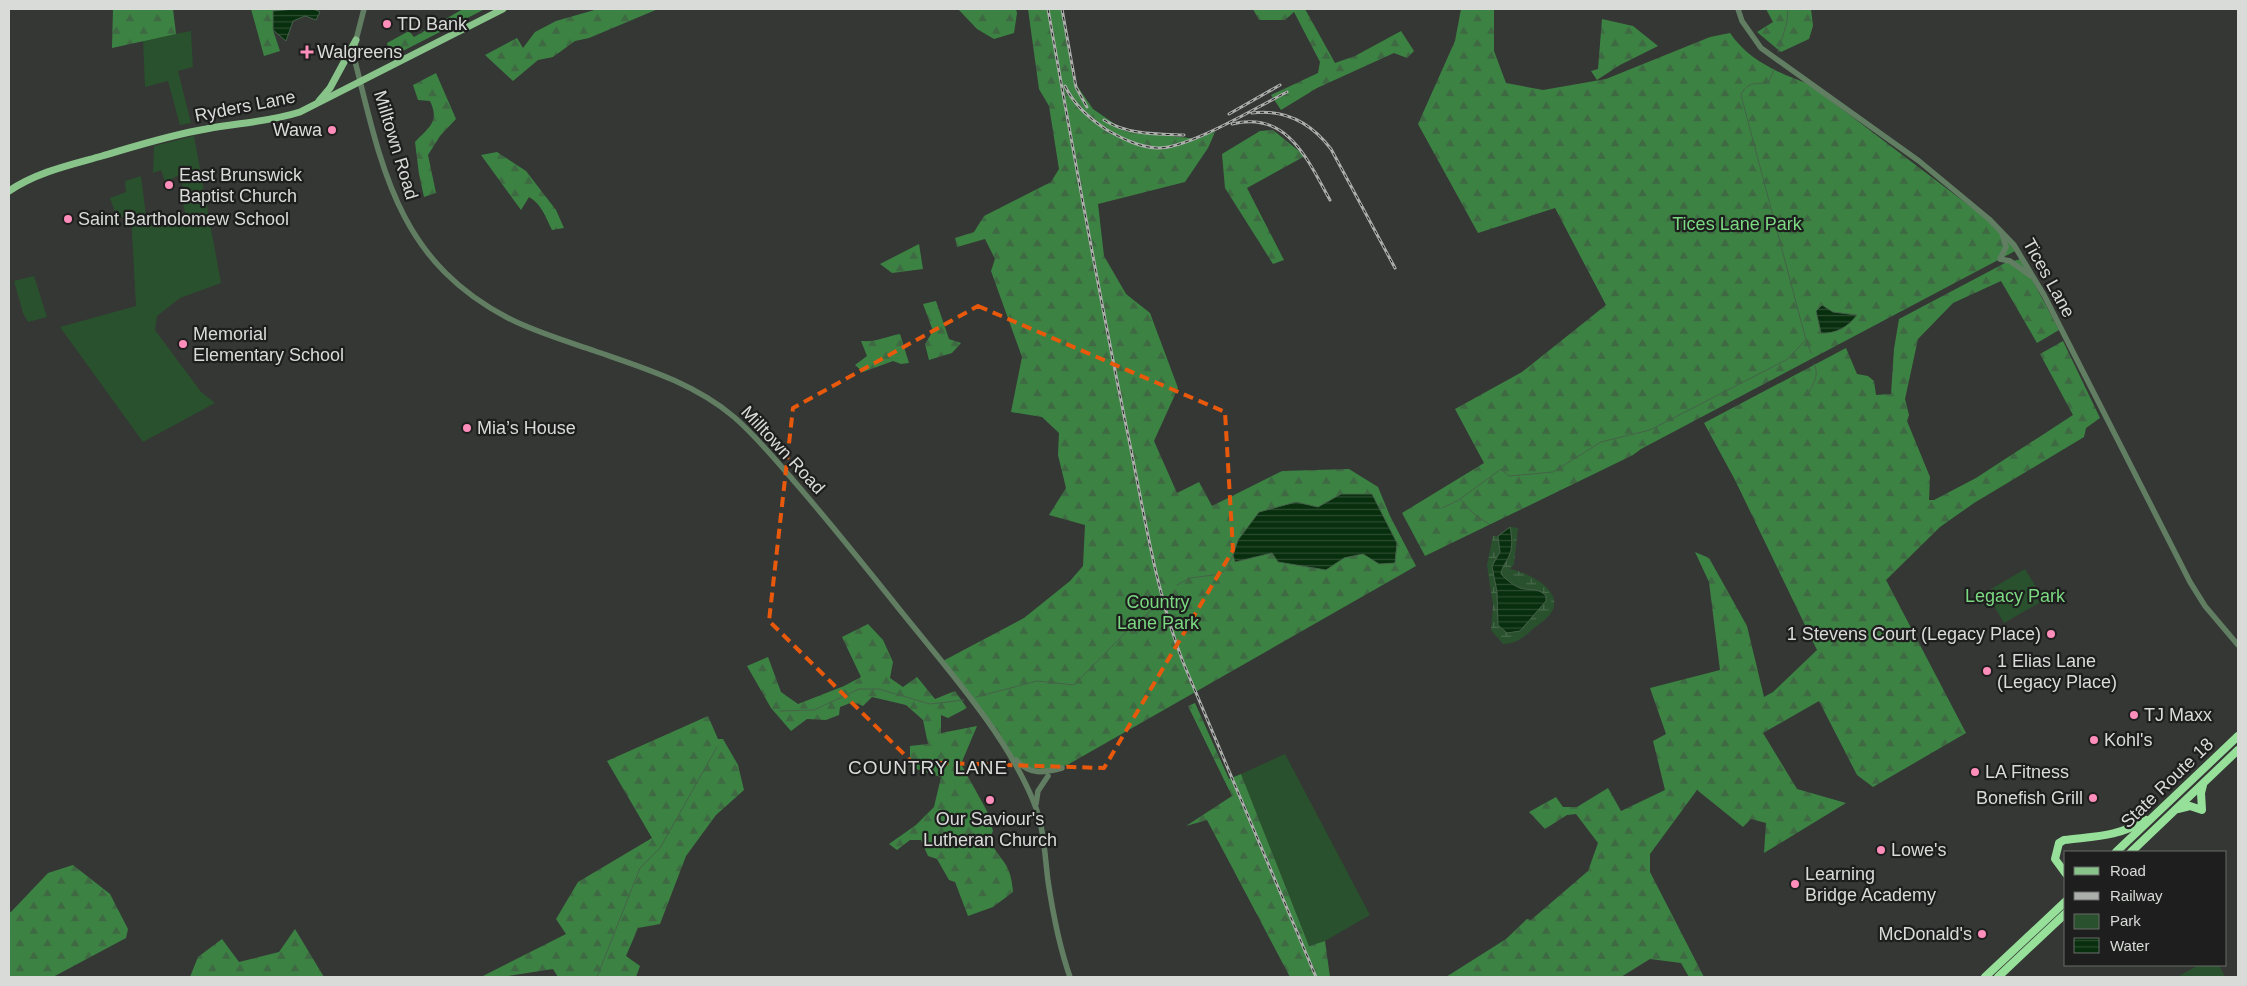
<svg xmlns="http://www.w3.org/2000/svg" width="2247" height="986" font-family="Arial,sans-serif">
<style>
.green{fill:#2a512d}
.forest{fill:url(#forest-firs)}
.wetland{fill:url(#wetland-marsh)}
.water{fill:url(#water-rules);stroke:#46624a}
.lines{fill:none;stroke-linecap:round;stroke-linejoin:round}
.stream{stroke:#46624a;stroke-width:1}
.minor{stroke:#617e62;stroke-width:5.5}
.major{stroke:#88c48a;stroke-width:7}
.highway{stroke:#96e09a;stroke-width:8}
.rail-casing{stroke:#acaeac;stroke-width:3}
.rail{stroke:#1d1e1d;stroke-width:1;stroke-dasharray:4;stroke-linecap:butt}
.marked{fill:none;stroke:#e8590c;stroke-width:4;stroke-dasharray:10 6;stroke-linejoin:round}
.poi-dot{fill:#ff8ebb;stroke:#1d1e1d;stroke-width:2}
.labels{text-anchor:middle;stroke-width:4.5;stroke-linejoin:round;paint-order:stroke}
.poi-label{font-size:18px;fill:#d9dbd9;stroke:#1d1e1d;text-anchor:start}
.street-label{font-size:18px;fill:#d9dbd9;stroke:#1d1e1d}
.park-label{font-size:18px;fill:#7bd982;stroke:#1d1e1d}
.neighbourhood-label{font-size:19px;letter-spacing:1px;fill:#d9dbd9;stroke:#1d1e1d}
</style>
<defs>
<pattern id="forest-firs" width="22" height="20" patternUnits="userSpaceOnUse" patternTransform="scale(1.25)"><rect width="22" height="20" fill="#3c8343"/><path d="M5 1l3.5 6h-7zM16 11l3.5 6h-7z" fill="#3e6942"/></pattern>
<pattern id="wetland-marsh" width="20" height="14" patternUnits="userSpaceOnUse" patternTransform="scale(1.25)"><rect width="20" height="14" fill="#2a512d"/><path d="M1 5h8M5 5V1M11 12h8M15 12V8" fill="none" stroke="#48694b"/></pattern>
<pattern id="water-rules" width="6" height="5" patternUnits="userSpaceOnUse" patternTransform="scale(1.25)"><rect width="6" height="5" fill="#072e0d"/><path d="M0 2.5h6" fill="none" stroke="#2b4c30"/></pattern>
</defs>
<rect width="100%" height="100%" fill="#343734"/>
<!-- green -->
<g class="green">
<polygon points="191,31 193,67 178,71 191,123 180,125 168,81 145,87 143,40"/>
<polygon points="194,136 221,283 180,298 157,316 155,330 201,392 215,403 143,442 60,327 136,306 131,215 117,218 110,198 126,192 125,181 141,176 147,224 186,216 179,189 183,187 179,175 165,182 161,170 153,173 154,146"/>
<polygon points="34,276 47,317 28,322 23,313 14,281"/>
<polygon points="2025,569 2044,600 2004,623 1986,592"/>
<polygon points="1285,754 1370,915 1325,941 1309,946 1241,774"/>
<polygon points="2199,965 2219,965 2225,977 2177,977"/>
</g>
<!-- forest -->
<g class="forest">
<polygon points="113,9 173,9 176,34 112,48"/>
<polygon points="251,9 294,9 273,12 273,30 280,51 264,56"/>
<polygon points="463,9 485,9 391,57 387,43 409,31 414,37"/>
<polygon points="598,9 658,9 589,38 575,41 553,57 538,60 513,81 485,55 517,38 523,48 535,32 556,21"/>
<polygon points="958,9 1016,9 1017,13 1014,33 994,39 977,29"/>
<polygon points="1028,9 1062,9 1073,80 1093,109 1125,131 1198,139 1216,130 1208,148 1185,182 1098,204 1104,256 1126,294 1150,313 1178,388 1154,441 1177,493 1199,482 1212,506 1282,471 1349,469 1378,487 1390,516 1416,566 1062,768 1033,772 1010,755 941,662 1024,618 1070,581 1083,566 1085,525 1049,515 1066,488 1058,455 1059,433 1042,417 1011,412 1022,357 991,271 995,259 985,239 957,247 955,238 974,232 984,216 1051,182 1059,169 1049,106 1039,89"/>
<polygon points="1253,9 1305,9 1335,63 1355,56 1401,31 1414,51 1407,58 1394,53 1317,88 1281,110 1271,95 1318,73 1320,62 1294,12 1285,20 1259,20"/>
<path d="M1461,9h33v42l12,32 37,7 63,-11 104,-42 20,-4c19,28 49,40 79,51l183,139 25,27 -376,199 -8,6 -208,101 -23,-43 82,-50 -29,-54 67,-37 84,-67 -51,-97 -77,25 -60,-109 37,-83z"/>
<polygon points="1766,9 1811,9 1813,26 1809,39 1781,52 1757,32 1773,22"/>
<polygon points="1602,19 1633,26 1658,46 1620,65 1597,80 1591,71 1598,69"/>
<path d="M436,73l20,46 -16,17 -12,19 8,38 -12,4 -5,-23 -4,-32c14,-15 25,-20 15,-41l-12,-1 -5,-15z"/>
<polygon points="1273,130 1305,156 1247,188 1284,260 1273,264 1225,188 1222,154 1260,131"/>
<path d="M497,152l29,19 30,39 8,18 -12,2c-6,-12 -11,-27 -23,-33l-8,13 -40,-55z"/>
<polygon points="919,244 923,269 892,273 880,264"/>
<polygon points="2021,259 2059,330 2037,343 2001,281 1953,303 1918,339 1905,399 1909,415 1907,421 1930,477 1929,500 1934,500 1976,478 2073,415 2040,354 2063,341 2100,418 2086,428 2084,437 1974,503 1940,527 1886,580 1966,733 1873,787 1857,775 1819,701 1763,733 1797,789 1846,803 1764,853 1766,823 1751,819 1743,827 1697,790 1650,854 1650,872 1704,977 1689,977 1681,963 1650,959 1621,977 1446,977 1506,939 1527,919 1531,920 1588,871 1598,843 1576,814 1567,815 1545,829 1529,812 1556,797 1563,807 1577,807 1608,788 1621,811 1665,790 1653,741 1666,734 1650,688 1720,670 1709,582 1695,552 1709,558 1747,626 1764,697 1773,692 1817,650 1735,480 1704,423 1846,348 1857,374 1868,376 1874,381 1876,395 1891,394 1894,349 1899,319 2005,263"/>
<polygon points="936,301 949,339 961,343 952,353 929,360 925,344 933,331 923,304"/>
<path d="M900,334l9,29 -8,1 -8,-3 -30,11 -8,-7 12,-9 -6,-15c17,1 23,-4 39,-7z"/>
<path d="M868,624l15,16 10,22 -3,16 13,9 14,-10 18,22 20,-8 12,17 -19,10 -7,-3v18l36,-7 -16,38 26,47 6,20 -4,9c13,23 22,23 24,52l-20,15 -25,9 -13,-34 -6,-2 -12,-21 -9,-3 -7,-16h-11l-13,10 -8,-6 27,-19 18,-18 7,-30 -31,-10v-21l18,-2 -5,-24 -17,-15 -34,-8 -9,9 -10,-4 -13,5 -1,8 -13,5 -19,-1 -16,12 -20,-23 -24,-42 21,-9 13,35 17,12 46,-18 17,-9 -19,-40z"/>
<polygon points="1195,703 1229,779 1241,774 1309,946 1325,941 1330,977 1290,977 1207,820 1186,826 1232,796 1188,706"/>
<polygon points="708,716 718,739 723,739 738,765 744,790 716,815 686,856 660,924 638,928 626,956 640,966 636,977 558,977 553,969 502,977 481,977 566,934 556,919 578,882 652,838 607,761"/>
<polygon points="73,865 110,894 128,929 126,938 53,977 9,977 9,911 11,912 48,873"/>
<polygon points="295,929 324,977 190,977 198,957 222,939 239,962 279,952"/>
</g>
<!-- wetland -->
<path class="wetland" d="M1510,527l8,1 -4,36 -4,5c17,3 56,22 41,44 -4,6 -12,11 -18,16 -9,8 -17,15 -30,15l-12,-14 2,-25 -6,-40 6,-29h5l2,16 -8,14 5,26 1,33 48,-29c-8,-9 -16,-5 -26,-8 -8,-3 -14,-9 -20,-14l2,-9 7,-10z"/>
<!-- water -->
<g class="water">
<polygon points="294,9 314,9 320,12 316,20 305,16 293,21 286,41 273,30 273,11"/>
<path d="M1822,305l11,7 24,3c-9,12 -21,19 -36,18l-5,-22z"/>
<polygon points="1341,494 1372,494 1397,543 1395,563 1379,564 1363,554 1344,558 1326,570 1278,562 1272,553 1235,562 1233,555 1238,540 1259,512 1296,502 1318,507"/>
<path d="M1510,527c2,9 3,21 -1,29 -3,7 -7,10 -8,18 5,5 11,11 19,14 10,3 18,-1 26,8v5l-26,30 -13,2 -9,-8 -1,-33 -5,-26 8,-14 -2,-16z"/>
</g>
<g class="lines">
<!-- stream -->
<g class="stream">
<polyline points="1778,52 1787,22 1788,9"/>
<path d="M1774,69c-1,3 -3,9 -5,12 -6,6 -20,-4 -28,14l65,245 5,13"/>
<path d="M1807,395c6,-10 13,-20 7,-31"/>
<polyline points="1442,508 1459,500"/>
<polyline points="1489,524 1474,514 1460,499 1501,469 1509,476 1553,472 1601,442 1650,430 1786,360 1806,340"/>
<polyline points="1177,585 1190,578 1221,574 1228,566 1233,555"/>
<polyline points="976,697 1037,681 1074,685 1126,632 1154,608"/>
<polyline points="780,711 814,710 859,689 879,689 930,704 964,700"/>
<polyline points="597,977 640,868 660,848 717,747"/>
</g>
<!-- minor -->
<g class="minor">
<path d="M364,9l-8,31 -2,17c28,111 43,203 154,261 27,14 58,23 87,33 49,17 99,32 139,66 22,19 40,41 59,63 34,39 66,79 99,120 48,61 117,135 144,208 8,22 9,49 12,73 5,33 11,65 22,96"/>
<polyline points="1738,9 1742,21 1761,48 1919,161 1989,219 2014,245 2044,295 2190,582 2205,606 2238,645"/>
<polyline points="2002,233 2006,247 2000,259 2010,261 2031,276"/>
<path d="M1016,760c14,15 27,13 46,8"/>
<polyline points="1036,804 1038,791 1048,776"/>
</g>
<!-- major -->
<g class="major">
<polyline points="319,101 330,88 356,40"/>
<path d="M9,191c28,-19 61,-26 93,-35 34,-10 68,-21 104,-27 31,-6 63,-7 94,-17l203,-103"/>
</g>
<!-- highway -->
<g class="highway">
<polyline points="2178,809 2190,806 2202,810 2201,793 2203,785"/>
<polyline points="2116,852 2238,736"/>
<polyline points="2131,852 2238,750"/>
<path d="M2066,874l-11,-15 4,-16 5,-3c32,-4 53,-3 82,-20"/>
<polyline points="1985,977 2066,901"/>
<polyline points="1998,977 2066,913"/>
</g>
<!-- rail casing -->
<g class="rail-casing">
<g id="rail">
<path d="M1048,9c25,142 51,284 80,426 16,76 27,155 55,227l133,315"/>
<polyline points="1062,9 1076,87 1087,107"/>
<path d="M1065,86c9,19 25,33 42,44 16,9 32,17 50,18 31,1 100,-41 130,-56"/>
<path d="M1252,113c33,-4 59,10 79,36l64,119"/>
<polyline points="1229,114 1280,85"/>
<path d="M1104,120c24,15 53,14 80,15"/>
<path d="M1232,124c56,-14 76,37 98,76"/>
</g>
</g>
<!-- rail -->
<use href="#rail" class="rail"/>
</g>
<!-- marked area -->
<path class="marked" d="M978,306l247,106 8,138 -129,218 -192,-6 -143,-141 24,-213z"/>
<!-- markers -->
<g class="poi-dot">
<circle cx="387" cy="24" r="5"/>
<path d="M304.5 44.5h5v5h5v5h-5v5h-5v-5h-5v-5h5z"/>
<circle cx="332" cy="130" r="5"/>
<circle cx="169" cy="185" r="5"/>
<circle cx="68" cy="219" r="5"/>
<circle cx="183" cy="344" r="5"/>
<circle cx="467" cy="428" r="5"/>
<circle cx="2051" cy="634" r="5"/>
<circle cx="1987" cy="671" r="5"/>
<circle cx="2134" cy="715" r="5"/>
<circle cx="2094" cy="740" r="5"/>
<circle cx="1975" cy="772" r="5"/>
<circle cx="2093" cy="798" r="5"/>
<circle cx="990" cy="800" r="5"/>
<circle cx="1881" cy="850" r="5"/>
<circle cx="1795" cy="884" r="5"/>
<circle cx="1982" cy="934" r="5"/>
</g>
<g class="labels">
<!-- poi labels -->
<g class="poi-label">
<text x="397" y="30">TD Bank</text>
<text x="317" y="58">Walgreens</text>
<text x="322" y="136" text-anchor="end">Wawa</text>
<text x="179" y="181">East Brunswick<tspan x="179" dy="21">Baptist Church</tspan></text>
<text x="78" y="225">Saint Bartholomew School</text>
<text x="193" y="340">Memorial<tspan x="193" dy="21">Elementary School</tspan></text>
<text x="477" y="434">Mia’s House</text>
<text x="2041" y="640" text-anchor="end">1 Stevens Court (Legacy Place)</text>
<text x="1997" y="667">1 Elias Lane<tspan x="1997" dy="21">(Legacy Place)</tspan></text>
<text x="2144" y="721">TJ Maxx</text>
<text x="2104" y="746">Kohl's</text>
<text x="1985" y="778">LA Fitness</text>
<text x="2083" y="804" text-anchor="end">Bonefish Grill</text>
<text x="990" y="825" text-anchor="middle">Our Saviour's<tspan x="990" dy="21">Lutheran Church</tspan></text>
<text x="1891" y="856">Lowe's</text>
<text x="1805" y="880">Learning<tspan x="1805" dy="21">Bridge Academy</tspan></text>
<text x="1972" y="940" text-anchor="end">McDonald's</text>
</g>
<!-- street labels -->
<g class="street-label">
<text transform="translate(245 106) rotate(-11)" y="6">Ryders Lane</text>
<text transform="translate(396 145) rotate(73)" y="6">Milltown Road</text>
<text transform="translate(2049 278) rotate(61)" y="6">Tices Lane</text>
<text transform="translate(783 450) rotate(47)" y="6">Milltown Road</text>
<text transform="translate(2167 783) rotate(-44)" y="6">State Route 18</text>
</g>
<!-- park labels -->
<g class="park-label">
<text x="1737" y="230">Tices Lane Park</text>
<text x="2015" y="602">Legacy Park</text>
<text x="1158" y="608">Country<tspan x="1158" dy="21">Lane Park</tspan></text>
</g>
<!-- neighbourhood labels -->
<g class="neighbourhood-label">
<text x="928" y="774">COUNTRY LANE</text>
</g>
</g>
<!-- border -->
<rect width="2247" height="986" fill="none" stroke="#d9dbd9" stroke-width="20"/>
<!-- legend -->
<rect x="2064" y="851" width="162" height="115" fill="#1d1e1d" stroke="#686a68"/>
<rect x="2074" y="867" width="25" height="8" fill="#88c48a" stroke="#686a68"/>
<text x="2110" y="876" font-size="15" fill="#d9dbd9">Road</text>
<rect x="2074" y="892" width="25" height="8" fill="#acaeac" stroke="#686a68"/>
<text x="2110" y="901" font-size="15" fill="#d9dbd9">Railway</text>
<rect x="2074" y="914" width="25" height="15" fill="#2a512d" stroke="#686a68"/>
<text x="2110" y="926" font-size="15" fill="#d9dbd9">Park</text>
<rect x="2074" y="938" width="25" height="15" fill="url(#water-rules)" stroke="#686a68"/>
<text x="2110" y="951" font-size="15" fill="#d9dbd9">Water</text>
</svg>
